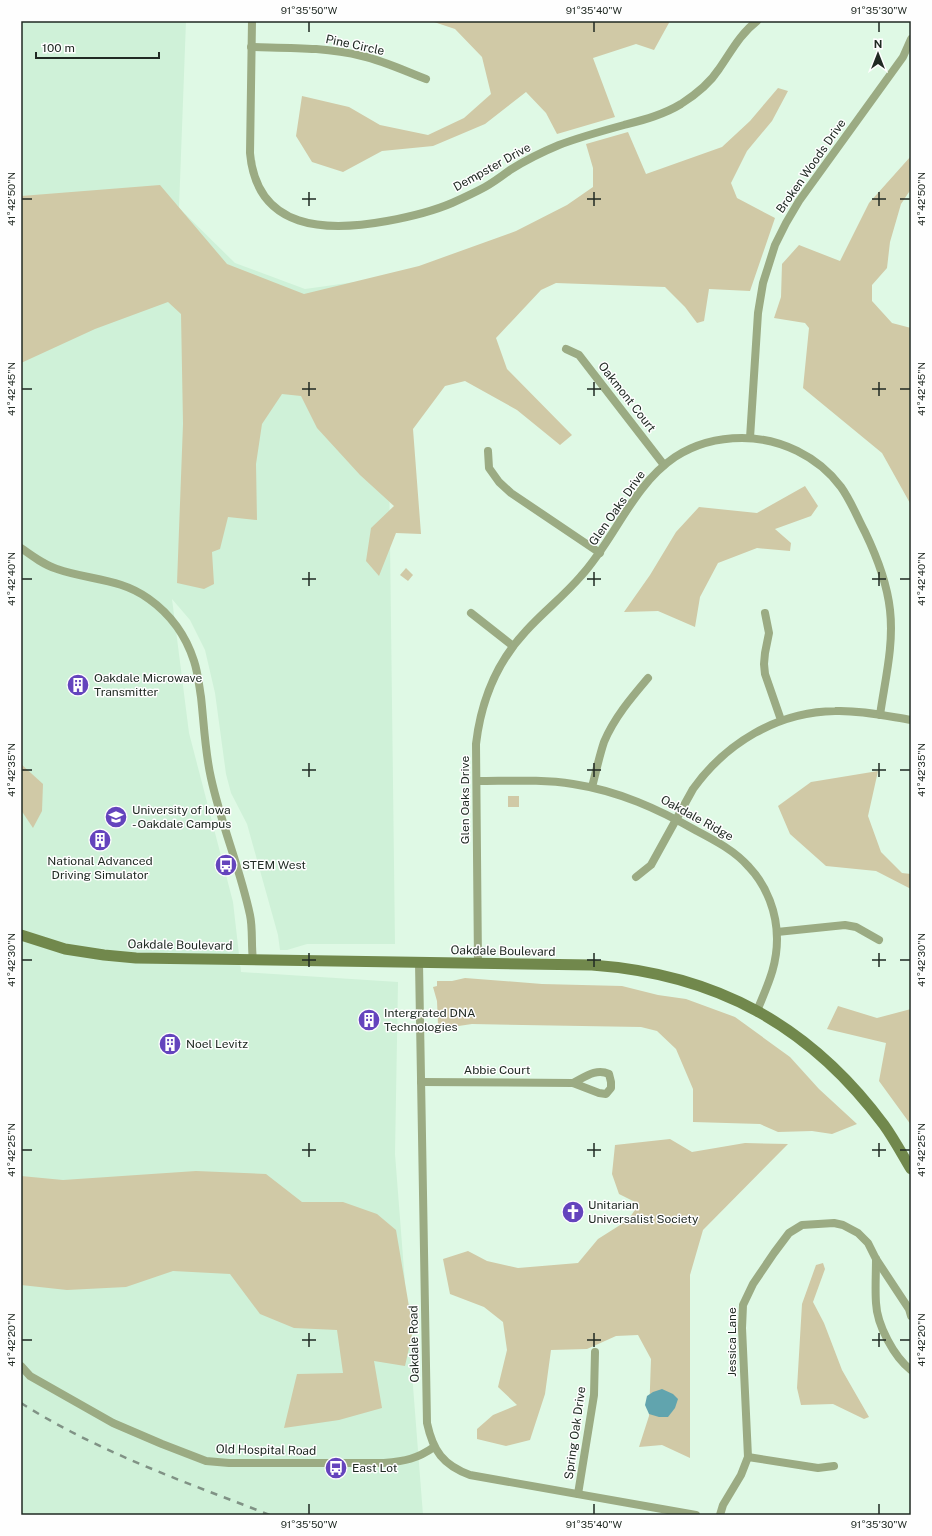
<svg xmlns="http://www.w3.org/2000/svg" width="932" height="1536" font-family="'Public Sans',sans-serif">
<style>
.built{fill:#cff1d8}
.green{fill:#d0c9a6}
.water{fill:#61a4ae}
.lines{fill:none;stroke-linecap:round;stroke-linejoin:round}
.minor{stroke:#9bab83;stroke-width:8}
.secondary{stroke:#71884c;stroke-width:11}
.rail{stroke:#809285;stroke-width:2.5;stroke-dasharray:7 7;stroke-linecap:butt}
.ticks{fill:none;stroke:#202a23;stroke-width:1.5}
.labels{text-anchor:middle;stroke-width:3;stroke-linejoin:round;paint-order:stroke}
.street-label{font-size:12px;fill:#202a23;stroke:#fefefe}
.poi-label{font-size:12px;fill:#202a23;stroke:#fefefe;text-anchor:start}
.neatline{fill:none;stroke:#202a23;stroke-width:1.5}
.ticks-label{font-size:10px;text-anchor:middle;fill:#202a23}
</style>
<rect width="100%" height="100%" fill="#dff9e5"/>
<!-- built -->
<polygon class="built" points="21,21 186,21 179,208 235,263 305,289 391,277 389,461 395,944 307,944 287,950 280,950 278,935 247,824 231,793 226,774 215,693 205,650 190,620 172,599 189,733 233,902 241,972 398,982 395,1154 423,1515 21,1515"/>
<!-- green -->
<g class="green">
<polygon points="431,21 670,21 654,50 636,44 593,58 615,117 557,134 546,113 526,92 485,124 433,146 382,151 343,172 312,162 296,136 302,96 349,107 380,125 428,135 464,118 491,94 482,57 455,29"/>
<polygon points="778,88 788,91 772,121 747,151 731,183 737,198 775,218 750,291 709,289 704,321 697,323 685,307 665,287 556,283 541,290 496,338 507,369 572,435 560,445 517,410 465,381 445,386 413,429 421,534 396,533 379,576 366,561 371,528 394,506 360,475 317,428 301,396 282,394 262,424 256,464 257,520 228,517 220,549 212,552 214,584 204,589 177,583 183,424 181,314 168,302 95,329 21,363 22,272 21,196 160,185 227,264 304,294 419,266 516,231 567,205 593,187 593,168 586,144 628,132 646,174 722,147 750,121"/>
<polygon points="911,156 911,189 901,204 890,242 887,268 872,285 872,301 892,323 911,328 911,505 882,453 803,388 809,328 805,323 774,318 781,297 782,264 799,245 840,261 869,203"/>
<polygon points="805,486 818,506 811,516 775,529 791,543 790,551 757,548 718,563 700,597 695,627 658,611 624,612 650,575 676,532 699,507 757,513"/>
<polygon points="406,568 413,575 408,581 400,575"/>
<polygon points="21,764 43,784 42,811 33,828 21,810"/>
<polygon points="878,771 868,816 881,852 902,873 911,874 911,889 876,871 826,866 790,834 778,806 811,782"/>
<rect x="508" y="796" width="11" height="11"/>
<polygon points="465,978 542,984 622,986 658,995 686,999 735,1017 790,1057 819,1089 857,1124 832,1134 812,1131 778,1132 760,1124 693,1122 693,1089 676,1049 657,1031 641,1027 472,1024 445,1028 443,1024 438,1024 437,1001 433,987 437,986 437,981 452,981"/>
<polygon points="838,1006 877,1018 911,1009 911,1125 879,1081 886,1043 827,1029"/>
<polygon points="670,1139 692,1152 745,1143 788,1144 703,1230 690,1275 690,1458 662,1445 639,1447 649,1416 651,1359 638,1335 616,1336 587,1349 551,1350 545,1394 530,1440 506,1446 477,1439 477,1429 493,1415 517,1405 498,1387 507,1350 503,1322 484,1307 450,1294 443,1259 468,1251 487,1261 518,1268 578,1263 598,1239 628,1220 639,1204 619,1194 612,1174 615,1145"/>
<polygon points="196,1171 266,1174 302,1202 343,1202 377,1214 396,1230 413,1330 405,1366 374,1361 382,1408 339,1420 284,1428 297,1374 343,1373 337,1330 294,1328 260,1314 230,1274 173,1271 126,1287 67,1290 21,1285 21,1176 63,1180"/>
<polygon points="823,1263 825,1269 813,1302 824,1323 842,1370 869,1417 864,1419 833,1404 801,1405 797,1388 802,1304 816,1265"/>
</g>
<!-- water -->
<polygon class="water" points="662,1389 673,1394 678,1399 675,1408 668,1417 659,1417 649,1414 645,1405 647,1396 653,1392"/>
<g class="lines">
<!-- minor -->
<g class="minor">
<path d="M252,21l-2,132c7,78 77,79 137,68 22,-4 44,-9 65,-18 11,-5 22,-10 33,-16 9,-5 17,-11 25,-17 16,-10 32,-18 49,-25 21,-8 43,-14 65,-20 19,-5 39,-10 57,-21 14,-9 29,-21 38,-35 12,-17 21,-35 38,-48"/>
<path d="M251,47c37,1 75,0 111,9 22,5 43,15 64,23"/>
<polyline points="566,349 579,355 664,465"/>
<polyline points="750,438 758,313 763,283 775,245 786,223 799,201 903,57 911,39"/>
<polyline points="488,451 489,468 499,482 511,493 600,553"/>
<path d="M21,548c11,8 23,17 36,21 31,11 64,9 92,30 21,15 37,37 45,62 4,12 5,24 7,36 3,27 4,55 10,81 10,46 29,90 39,137 3,14 1,30 3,45"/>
<polyline points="471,613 513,646"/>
<polyline points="765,613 769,633 765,653 764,664 765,674 781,720"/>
<path d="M477,781c32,0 65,-2 96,3 46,7 85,25 124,47 19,10 38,20 52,36 18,19 28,46 28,72 0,28 -10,47 -20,72"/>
<path d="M592,787c4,-15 7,-30 12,-45 10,-24 27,-44 44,-64"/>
<path d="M636,877l15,-12 42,-76c33,-46 84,-77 142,-78 25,-1 51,5 76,9"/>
<polyline points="777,932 845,925 856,927 879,940"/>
<path d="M419,963l8,460c6,28 16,42 43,52l226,40"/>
<path d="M478,964l-2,-220c5,-43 20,-81 50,-113 17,-19 38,-35 55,-55 34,-37 51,-90 94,-119 20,-13 44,-19 67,-19 38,0 76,18 99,49 10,14 16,30 24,45 12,25 22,50 25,78 4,35 -5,70 -10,105"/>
<path d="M421,1082l152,1 26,10 7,1 5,-6v-6l-2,-8c-13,-6 -24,3 -36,9"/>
<path d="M876,1259c0,15 -1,30 0,44 1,22 18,54 35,67"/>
<path d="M21,1366l9,10 83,47 49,21 44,17 23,2h155c21,-2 33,-4 50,-16"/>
<polyline points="748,1457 818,1468 834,1466"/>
<polyline points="578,1494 594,1395 595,1352"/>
<polyline points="720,1515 723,1505 741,1475 748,1457 742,1328 743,1305 753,1284 774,1253 789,1233 802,1225 834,1223 843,1225 858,1233 868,1243 876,1259 909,1309 911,1316"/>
</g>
<!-- secondary -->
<path class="secondary" d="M21,935l44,14 39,6 32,3 456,7c124,9 218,60 292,160 10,14 18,29 27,44"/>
<!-- rail -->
<path class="rail" d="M21,1403c77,49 164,79 249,112"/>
</g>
<!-- ticks -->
<path class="ticks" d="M309,22v10M594,22v10M879,22v10M309,192v14M594,192v14M879,192v14M22,199h10M302,199h14M587,199h14M872,199h14M900,199h10M309,382v14M594,382v14M879,382v14M22,389h10M302,389h14M587,389h14M872,389h14M900,389h10M309,572v14M594,572v14M879,572v14M22,579h10M302,579h14M587,579h14M872,579h14M900,579h10M309,763v14M594,763v14M879,763v14M22,770h10M302,770h14M587,770h14M872,770h14M900,770h10M309,953v14M594,953v14M879,953v14M22,960h10M302,960h14M587,960h14M872,960h14M900,960h10M309,1143v14M594,1143v14M879,1143v14M22,1150h10M302,1150h14M587,1150h14M872,1150h14M900,1150h10M309,1333v14M594,1333v14M879,1333v14M22,1340h10M302,1340h14M587,1340h14M872,1340h14M900,1340h10M309,1504v10M594,1504v10M879,1504v10"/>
<!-- icons -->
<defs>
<g id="building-disc" transform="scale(1.15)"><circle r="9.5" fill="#6444bd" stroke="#fefefe"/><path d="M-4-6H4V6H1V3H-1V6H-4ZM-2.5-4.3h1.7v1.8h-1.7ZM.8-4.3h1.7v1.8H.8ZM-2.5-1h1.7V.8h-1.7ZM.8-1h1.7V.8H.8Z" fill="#fff"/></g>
<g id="university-disc" transform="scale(1.15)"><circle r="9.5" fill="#6444bd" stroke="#fefefe"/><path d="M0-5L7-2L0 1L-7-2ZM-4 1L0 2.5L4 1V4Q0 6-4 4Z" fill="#fff"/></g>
<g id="bus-disc" transform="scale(1.15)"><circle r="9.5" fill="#6444bd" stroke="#fefefe"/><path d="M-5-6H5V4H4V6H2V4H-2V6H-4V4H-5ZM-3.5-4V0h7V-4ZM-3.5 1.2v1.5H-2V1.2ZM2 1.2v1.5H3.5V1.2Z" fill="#fff"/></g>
<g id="church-disc" transform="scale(1.15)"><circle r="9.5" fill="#6444bd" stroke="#fefefe"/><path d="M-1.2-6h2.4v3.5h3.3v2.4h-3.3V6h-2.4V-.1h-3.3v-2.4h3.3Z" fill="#fff"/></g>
</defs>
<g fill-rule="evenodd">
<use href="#building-disc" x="78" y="685"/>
<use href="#university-disc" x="116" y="817"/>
<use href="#building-disc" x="100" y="840"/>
<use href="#bus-disc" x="226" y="865"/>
<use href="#building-disc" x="369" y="1020"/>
<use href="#building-disc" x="170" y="1044"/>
<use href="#church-disc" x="573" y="1212"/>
<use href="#bus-disc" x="336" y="1468"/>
</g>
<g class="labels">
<!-- street labels -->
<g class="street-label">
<text transform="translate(355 45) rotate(12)" y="4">Pine Circle</text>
<text transform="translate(811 166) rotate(-55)" y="4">Broken Woods Drive</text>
<text transform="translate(492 167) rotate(-29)" y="4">Dempster Drive</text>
<text transform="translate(627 397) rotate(52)" y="4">Oakmont Court</text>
<text transform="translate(617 508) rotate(-55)" y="4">Glen Oaks Drive</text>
<text transform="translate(465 800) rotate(-90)" y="4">Glen Oaks Drive</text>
<text transform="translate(697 818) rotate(29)" y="4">Oakdale Ridge</text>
<text transform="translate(180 945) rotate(1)" y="4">Oakdale Boulevard</text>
<text transform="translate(503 951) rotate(1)" y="4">Oakdale Boulevard</text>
<text x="497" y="1074">Abbie Court</text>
<text transform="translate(732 1342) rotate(-90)" y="4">Jessica Lane</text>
<text transform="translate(414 1344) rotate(-91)" y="4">Oakdale Road</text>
<text transform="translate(575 1433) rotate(-82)" y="4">Spring Oak Drive</text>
<text transform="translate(266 1450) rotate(1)" y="4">Old Hospital Road</text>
</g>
<!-- poi labels -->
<g class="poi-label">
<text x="94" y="682">Oakdale Microwave<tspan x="94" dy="14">Transmitter</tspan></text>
<text x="132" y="814">University of Iowa<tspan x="132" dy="14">- Oakdale Campus</tspan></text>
<text x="100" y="865" text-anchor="middle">National Advanced<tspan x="100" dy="14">Driving Simulator</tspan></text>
<text x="242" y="869">STEM West</text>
<text x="384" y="1017">Intergrated DNA<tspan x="384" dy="14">Technologies</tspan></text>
<text x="186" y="1048">Noel Levitz</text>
<text x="588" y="1209">Unitarian<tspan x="588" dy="14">Universalist Society</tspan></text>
<text x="352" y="1472">East Lot</text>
</g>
</g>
<!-- border -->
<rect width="932" height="1536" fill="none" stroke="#fefefe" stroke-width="44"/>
<!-- north arrow -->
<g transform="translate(878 54)" stroke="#fefefe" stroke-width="3" paint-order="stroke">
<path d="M0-3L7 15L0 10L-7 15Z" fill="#202a23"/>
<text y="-6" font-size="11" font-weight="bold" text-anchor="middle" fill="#202a23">N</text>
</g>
<!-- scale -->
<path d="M36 52v6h123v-6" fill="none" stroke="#202a23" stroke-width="2"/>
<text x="42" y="52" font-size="12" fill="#202a23" stroke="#fefefe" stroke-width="3" paint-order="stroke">100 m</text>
<rect x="22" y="22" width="888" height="1492" class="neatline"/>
<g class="ticks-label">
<text x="309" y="14">91°35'50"W</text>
<text x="594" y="14">91°35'40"W</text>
<text x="879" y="14">91°35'30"W</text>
<text transform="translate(11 199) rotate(-90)" y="4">41°42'50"N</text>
<text transform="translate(921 199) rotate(-90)" y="4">41°42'50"N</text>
<text transform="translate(11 389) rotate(-90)" y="4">41°42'45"N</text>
<text transform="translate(921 389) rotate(-90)" y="4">41°42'45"N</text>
<text transform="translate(11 579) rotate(-90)" y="4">41°42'40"N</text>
<text transform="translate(921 579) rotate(-90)" y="4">41°42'40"N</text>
<text transform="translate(11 770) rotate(-90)" y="4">41°42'35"N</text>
<text transform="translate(921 770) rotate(-90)" y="4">41°42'35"N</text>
<text transform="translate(11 960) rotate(-90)" y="4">41°42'30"N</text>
<text transform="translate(921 960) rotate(-90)" y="4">41°42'30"N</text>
<text transform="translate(11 1150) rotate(-90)" y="4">41°42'25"N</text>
<text transform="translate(921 1150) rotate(-90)" y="4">41°42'25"N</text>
<text transform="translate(11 1340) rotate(-90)" y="4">41°42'20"N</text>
<text transform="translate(921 1340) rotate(-90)" y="4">41°42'20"N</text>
<text x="309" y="1528">91°35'50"W</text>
<text x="594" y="1528">91°35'40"W</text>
<text x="879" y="1528">91°35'30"W</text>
</g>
</svg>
